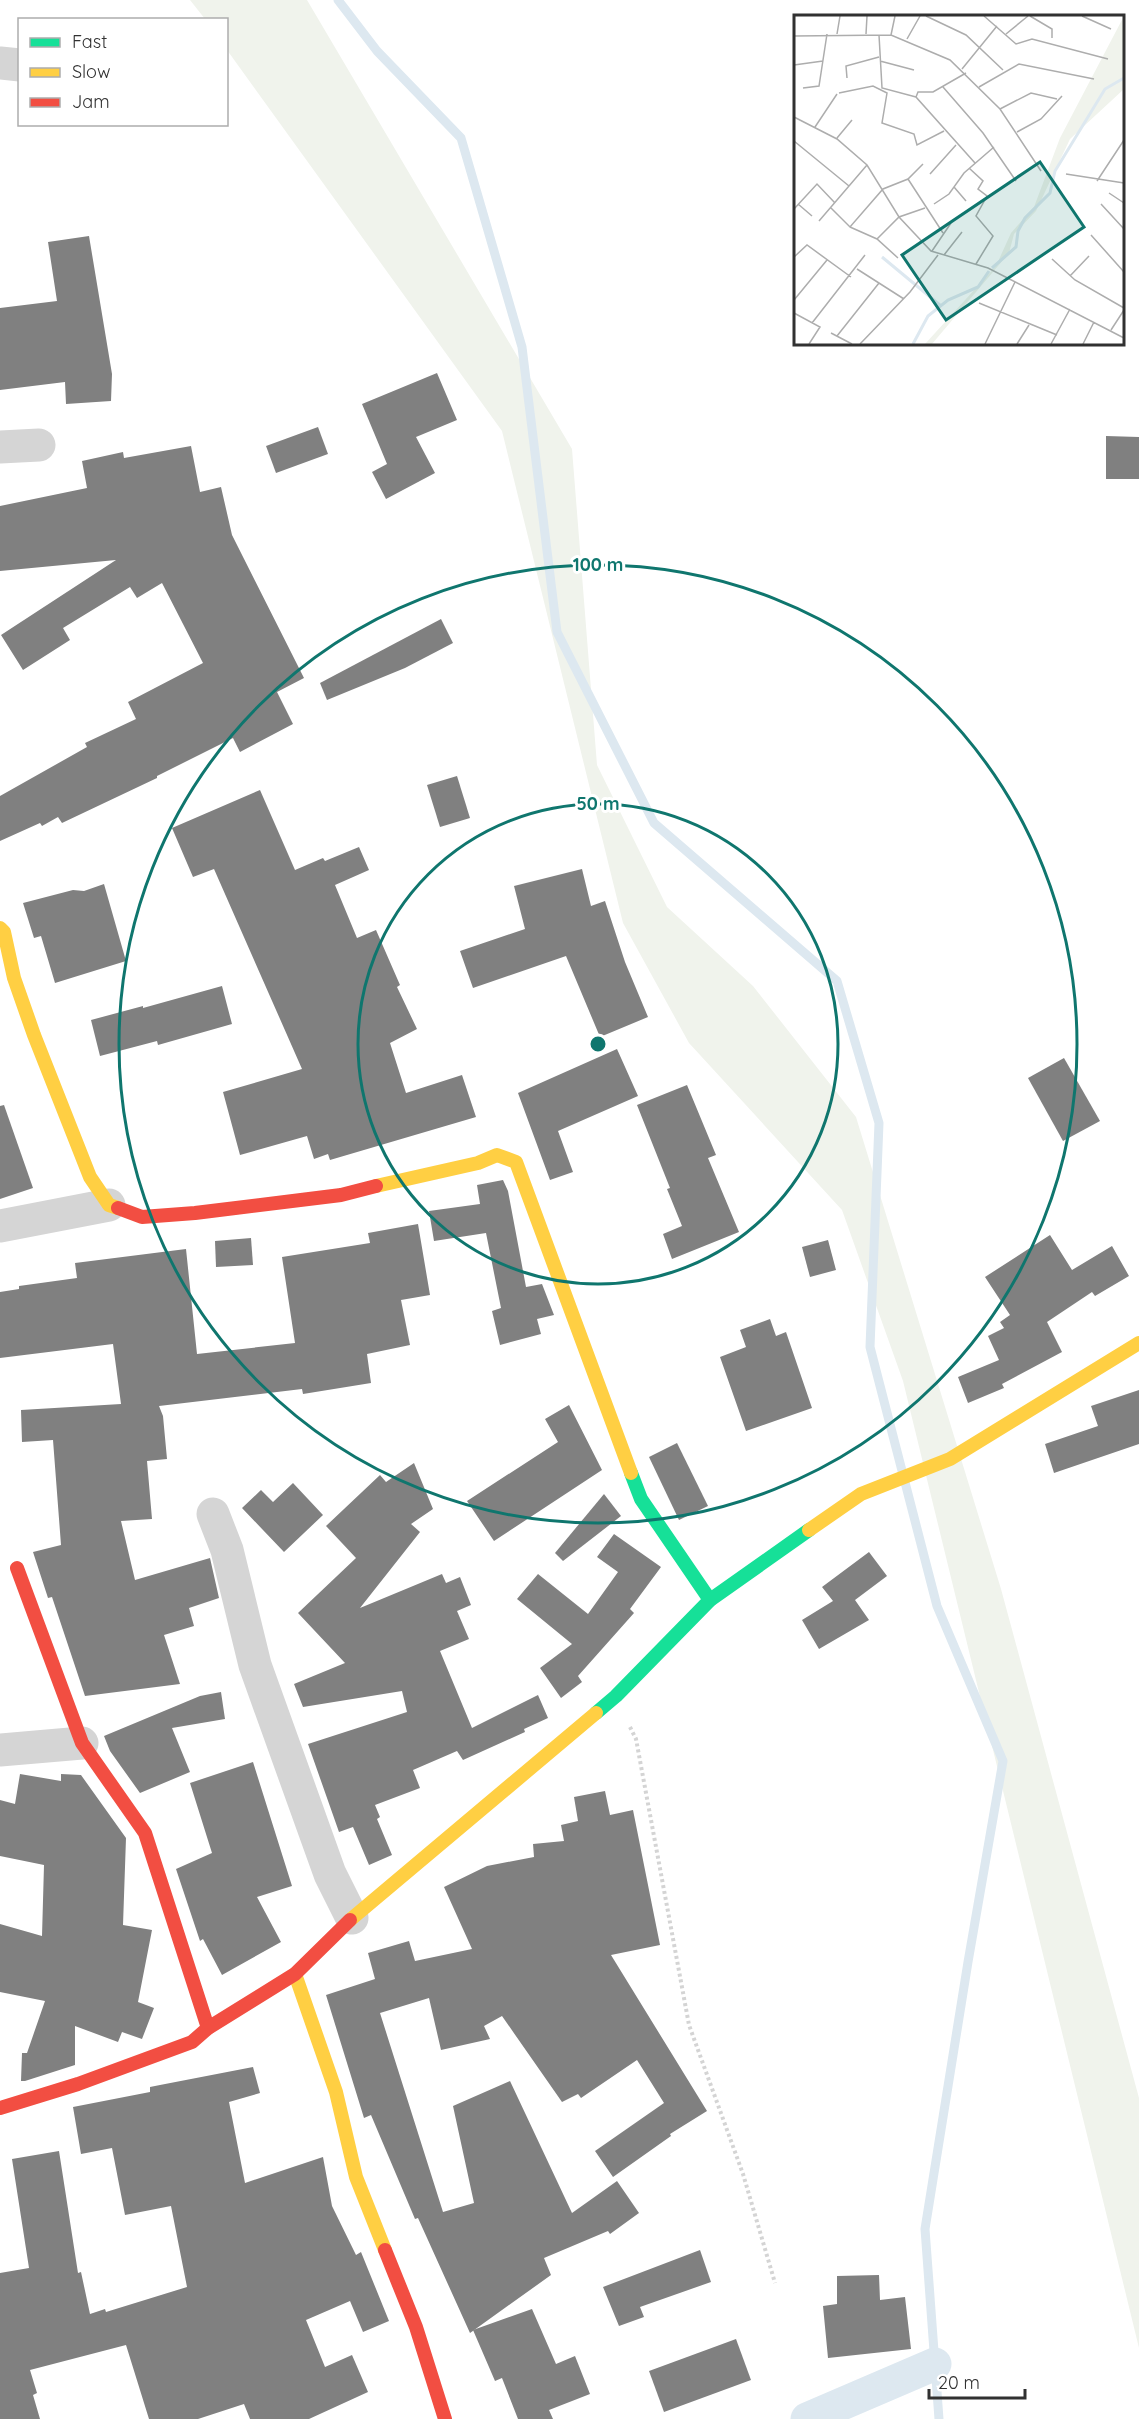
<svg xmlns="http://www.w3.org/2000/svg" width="1139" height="2419" font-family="Quicksand,sans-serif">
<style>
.green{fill:#f0f3ec}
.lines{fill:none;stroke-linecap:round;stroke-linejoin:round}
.stream{stroke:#dde8f0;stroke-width:9}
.canal{stroke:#dde8f0;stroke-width:33}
.building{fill:#808080}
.path{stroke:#d4d4d4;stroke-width:4;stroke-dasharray:3 3;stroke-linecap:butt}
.street{stroke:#d5d5d5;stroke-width:33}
.fast{stroke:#16e098;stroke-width:14}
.slow{stroke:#ffcf43;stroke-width:14}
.jam{stroke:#f24e42;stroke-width:14}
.ring{fill:none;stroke:#0f766e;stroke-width:3}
.inset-river{fill:none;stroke:#dde8f0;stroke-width:3}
.inset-road{fill:none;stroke:#adadad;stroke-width:1.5}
.view{fill:#0f766e;fill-opacity:0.15;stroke:#0f766e;stroke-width:3}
.inset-edge{fill:none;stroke:#313131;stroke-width:3}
.centre{fill:#0f766e;stroke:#fff;stroke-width:3}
.ring-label{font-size:18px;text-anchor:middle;font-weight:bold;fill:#0f766e;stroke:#fff;stroke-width:6;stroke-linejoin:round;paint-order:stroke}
</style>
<rect width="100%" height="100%" fill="#fff"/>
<!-- green -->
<polygon class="green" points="190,0 307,0 572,449 597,765 667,907 753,986 856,1117 1001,1589 1139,2098 1139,2348 903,1381 842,1210 689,1043 623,923 502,431 227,50 226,20 205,19"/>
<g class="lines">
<!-- stream -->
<polyline class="stream" points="338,0 377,51 461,138 522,347 557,632 654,823 837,981 879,1123 870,1347 937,1606 1003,1761 968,1962 925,2229 939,2419"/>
<!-- canal -->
<polyline class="canal" points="807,2419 935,2364"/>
</g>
<!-- building -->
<g class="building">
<polygon points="89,236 112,374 111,401 66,404 65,382 0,390 0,308 57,301 48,242"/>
<polygon points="437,373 457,420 416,437 435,473 386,499 372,472 387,464 362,404"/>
<polygon points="318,427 328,454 276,473 266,446"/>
<polygon points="1106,436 1139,437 1139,479 1106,479"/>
<polygon points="191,446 200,492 221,487 232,535 304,678 277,692 293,724 240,752 233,738 157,776 157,778 62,823 58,817 42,826 40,823 0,841 0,796 87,747 85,743 136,719 128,702 203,663 162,583 137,598 130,587 63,628 70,640 23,670 1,635 116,560 0,571 0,506 87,488 82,461 123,452 124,458"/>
<polygon points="441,619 453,643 405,668 327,700 320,683"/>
<polygon points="457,776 470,818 440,827 427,785"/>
<polygon points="260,790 295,870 323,858 325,861 359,847 369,870 335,885 357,938 376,930 400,985 397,987 417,1029 390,1043 406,1093 462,1075 476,1117 330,1160 328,1154 314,1159 307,1136 240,1155 223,1092 302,1069 214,869 193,877 172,828"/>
<polygon points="582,869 591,906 605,901 625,962 648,1017 600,1037 566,956 473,988 460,951 525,929 514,886"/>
<polygon points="104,884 126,961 55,983 41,936 34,938 23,903 73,890 84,891"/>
<polygon points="222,986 232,1024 158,1045 157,1041 100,1056 91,1020 143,1006 143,1008"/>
<polygon points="617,1049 638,1096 558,1131 573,1172 550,1180 518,1093"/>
<polygon points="1064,1058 1100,1121 1063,1141 1028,1078"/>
<polygon points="687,1085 716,1155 708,1158 739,1232 672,1259 663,1234 682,1226 667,1189 670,1188 637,1105"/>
<polygon points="4,1105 33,1188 0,1199 0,1106"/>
<polygon points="503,1180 508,1191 526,1287 542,1284 554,1315 537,1319 541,1334 500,1345 492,1311 501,1308 486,1233 434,1241 429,1211 480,1204 477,1185"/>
<polygon points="418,1224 430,1295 401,1300 410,1345 367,1354 371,1383 303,1394 302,1389 159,1406 163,1416 167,1459 147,1461 152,1519 121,1521 135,1580 210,1558 219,1598 189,1608 194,1626 164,1635 180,1684 85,1696 52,1597 48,1598 33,1552 61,1545 53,1440 22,1442 21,1410 121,1404 113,1344 0,1358 0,1292 19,1289 19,1286 77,1278 75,1263 186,1249 197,1354 295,1343 282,1257 370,1243 368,1233"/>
<polygon points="1050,1235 1072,1270 1112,1246 1129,1276 1095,1296 1092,1292 1047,1322 1062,1352 1002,1384 1004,1388 968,1403 958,1377 999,1360 988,1336 1004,1328 1000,1322 1010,1315 985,1277"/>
<polygon points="251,1238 253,1265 216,1267 215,1241"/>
<polygon points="828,1240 836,1270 810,1277 802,1247"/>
<polygon points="770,1319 776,1336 786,1332 812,1408 746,1431 720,1357 746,1347 740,1330"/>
<polygon points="1139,1390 1139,1444 1054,1473 1045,1444 1098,1426 1091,1406"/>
<polygon points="569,1405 602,1470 494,1541 467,1501 558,1442 545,1419"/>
<polygon points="677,1443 708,1506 679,1520 649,1457"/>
<polygon points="414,1463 433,1509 411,1524 420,1532 360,1608 442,1574 446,1583 460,1577 471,1605 457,1611 469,1639 440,1651 472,1728 538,1695 548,1718 524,1729 525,1732 463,1760 457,1751 413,1770 420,1788 375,1805 380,1817 377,1819 392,1855 369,1865 353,1827 339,1832 308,1744 407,1712 402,1691 303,1707 294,1684 345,1663 298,1613 356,1558 326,1526 380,1475 386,1482"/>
<polygon points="293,1483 323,1515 284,1552 242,1508 261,1490 273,1502"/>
<polygon points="604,1494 621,1516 563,1561 555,1553"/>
<polygon points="614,1534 661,1567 630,1609 634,1613 578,1676 582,1682 561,1698 540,1668 572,1644 517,1599 538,1574 588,1614 618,1572 597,1557"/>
<polygon points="869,1552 887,1576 855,1600 869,1620 819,1649 802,1620 833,1601 822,1587"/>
<polygon points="221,1692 225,1719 172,1728 190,1772 140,1793 110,1751 104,1736 200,1696"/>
<polygon points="253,1762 292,1886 257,1897 281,1942 222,1975 203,1939 200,1941 176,1869 212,1853 190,1783"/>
<polygon points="20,1774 61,1781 61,1774 81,1775 126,1838 123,1925 152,1930 138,2002 154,2008 142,2039 122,2032 118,2042 75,2026 75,2065 25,2081 21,2081 22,2053 27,2053 45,2001 0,1992 0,1924 42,1936 44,1865 0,1856 0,1800 15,1804"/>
<polygon points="605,1791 610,1815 633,1810 660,1945 611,1955 707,2111 670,2134 671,2136 613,2177 595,2151 664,2103 637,2060 581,2098 578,2094 562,2102 502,2016 484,2026 490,2039 441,2050 429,1998 380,2013 443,2212 474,2203 453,2106 510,2081 572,2213 617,2181 639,2213 610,2234 608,2231 544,2258 551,2275 470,2333 418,2218 415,2219 371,2115 364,2118 326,1995 375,1979 368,1953 409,1941 415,1961 472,1949 444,1887 487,1866 534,1857 533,1844 564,1841 561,1825 578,1821 574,1797"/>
<polygon points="253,2067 260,2093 229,2102 245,2183 323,2157 332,2206 356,2255 361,2252 389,2321 363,2332 350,2301 306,2320 325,2367 352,2355 368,2392 309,2419 250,2419 244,2404 198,2419 149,2419 126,2345 30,2370 37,2393 33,2395 40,2419 0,2419 0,2273 29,2268 12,2159 59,2151 78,2273 81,2272 90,2314 105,2309 106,2312 187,2287 171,2206 125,2215 112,2148 81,2154 73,2107 150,2092 150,2087 160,2085"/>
<polygon points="700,2250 711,2282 640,2307 644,2317 619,2326 603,2287"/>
<polygon points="879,2275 880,2300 905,2297 911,2349 828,2358 823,2306 837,2304 837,2276"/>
<polygon points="532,2309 556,2364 575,2356 590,2394 549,2410 553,2419 518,2419 502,2378 495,2381 473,2330"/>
<polygon points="736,2339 751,2380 664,2412 649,2371"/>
</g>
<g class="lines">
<!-- path -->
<polyline class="path" points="630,1727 636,1739 689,2025 743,2174 775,2283"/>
<!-- street -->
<g class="street">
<polyline points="0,63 20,65"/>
<polyline points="0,447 39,445"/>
<polyline points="0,1226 109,1205"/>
<polyline points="213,1514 227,1550 255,1665 330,1874 352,1918"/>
<polyline points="0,1750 82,1743"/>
</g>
<!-- fast -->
<g class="fast">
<polyline points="631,1473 641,1499 710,1600"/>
<polyline points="596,1713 616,1696 710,1600 809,1530"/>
</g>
<!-- slow -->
<g class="slow">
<polyline points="0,928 4,932 14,978 34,1035 90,1177 109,1205 118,1208"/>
<polyline points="376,1186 478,1163 497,1155 516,1162 631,1473"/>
<polyline points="809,1530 861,1494 950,1459 1139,1343"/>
<polyline points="350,1920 596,1713"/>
<polyline points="295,1974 336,2092 356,2177 385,2250"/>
</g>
<!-- jam -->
<g class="jam">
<polyline points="118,1208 142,1217 195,1213 341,1195 376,1186"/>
<polyline points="17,1568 82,1743 145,1833 208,2028"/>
<polyline points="0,2108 78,2084 192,2042 208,2028 295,1974 350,1920"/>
<polyline points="385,2250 416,2327 445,2419"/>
</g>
</g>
<!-- distance rings -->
<g class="ring">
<circle cx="598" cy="1044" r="240"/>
<circle cx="598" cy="1044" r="479"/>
</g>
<!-- overview -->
<g transform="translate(794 15)">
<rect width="330" height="330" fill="#fff"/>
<path d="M330,1v73l-54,50 -34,72 -22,23 -5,19 -77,91h-7l71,-78 15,-33 23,-26 26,-69z" fill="#f0f3ec"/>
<path class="inset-river" d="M88,242l59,49M198,253l24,-21 2,-16 7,-13 25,-25 5,-22 50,-82 19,-11M119,329l15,-28 20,-16 30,-13 11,-16"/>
<path class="inset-road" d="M132,1l40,19 37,35M190,1l32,28 16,-5 76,20M236,1l22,13v9M288,1l29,13M43,19l3,-18M72,19l1,-18M212,19l22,-18M85,20l3,53 34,9M97,20l4,-19M0,21l97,-1 59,25 50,49 41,62M113,24l13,-23M86,46l34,9M0,50l29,-4M168,54l35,-43M172,58l-33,19h-15l-2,5 59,66M53,63l-1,-12 33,-9M149,72l40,46 33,48M185,72l40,-23 75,15M9,73l16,-2 8,-52M45,78l34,-7 14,7 -5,30 32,11 3,11 27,-14M206,94l31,-16 26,6M0,102l43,22 30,26 32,52 32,34 57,17 136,70M21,112l22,-33M223,117l24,-13 21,-23M43,123l15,-18M0,126l55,45M175,153l14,13 -5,8 9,7 -11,20 17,20 -17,28M136,159l26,-29M272,159l58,9M114,164l35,54M303,166l27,-41M160,172l12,14M315,178l15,10M4,189l14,12M140,189l15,-10 15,-21 30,-26M307,189l23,25M37,193l19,19 33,-38 25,-10 15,-15M0,194l23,-25 18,19M25,206l48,-56M56,212l27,12 21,19M297,220l33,37M83,224l22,-22 26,-9M138,236l19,-28M150,240l18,-23M0,242l13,-12 44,32M258,244l23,21 49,28M63,254l47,30M276,261l19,-20M0,285l33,-40M185,288l78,32M0,298l26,14 -11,17M18,308l53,-68M317,315l13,-20M37,318l21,11M43,321l42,-53M66,329l50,-52 28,-37M191,329l30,-62M223,329l12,-19M257,329l19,-35M289,329l11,-22"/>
<path class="view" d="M246,147l44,65 -138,93 -44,-65z"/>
<rect width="330" height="330" class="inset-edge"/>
</g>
<circle cx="598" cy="1044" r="9" class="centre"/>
<g class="ring-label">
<text x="598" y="571">100 m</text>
<text x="598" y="810">50 m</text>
</g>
<!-- legend -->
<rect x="18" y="18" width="210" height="108" fill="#ffffff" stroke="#adadad" stroke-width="1.5"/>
<rect x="30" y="38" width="30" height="9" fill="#16e098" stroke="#adadad" stroke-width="1.5"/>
<text x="72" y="48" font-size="18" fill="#313131">Fast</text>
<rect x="30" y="68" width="30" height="9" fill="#ffcf43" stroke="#adadad" stroke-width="1.5"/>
<text x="72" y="78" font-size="18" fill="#313131">Slow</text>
<rect x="30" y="98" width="30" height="9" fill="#f24e42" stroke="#adadad" stroke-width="1.5"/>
<text x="72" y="108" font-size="18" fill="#313131">Jam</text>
<!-- scale -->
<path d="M929 2389v9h96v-9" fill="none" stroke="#313131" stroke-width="3"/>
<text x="938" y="2389" font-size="18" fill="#313131" stroke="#ffffff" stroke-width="4.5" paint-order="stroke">20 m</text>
</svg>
